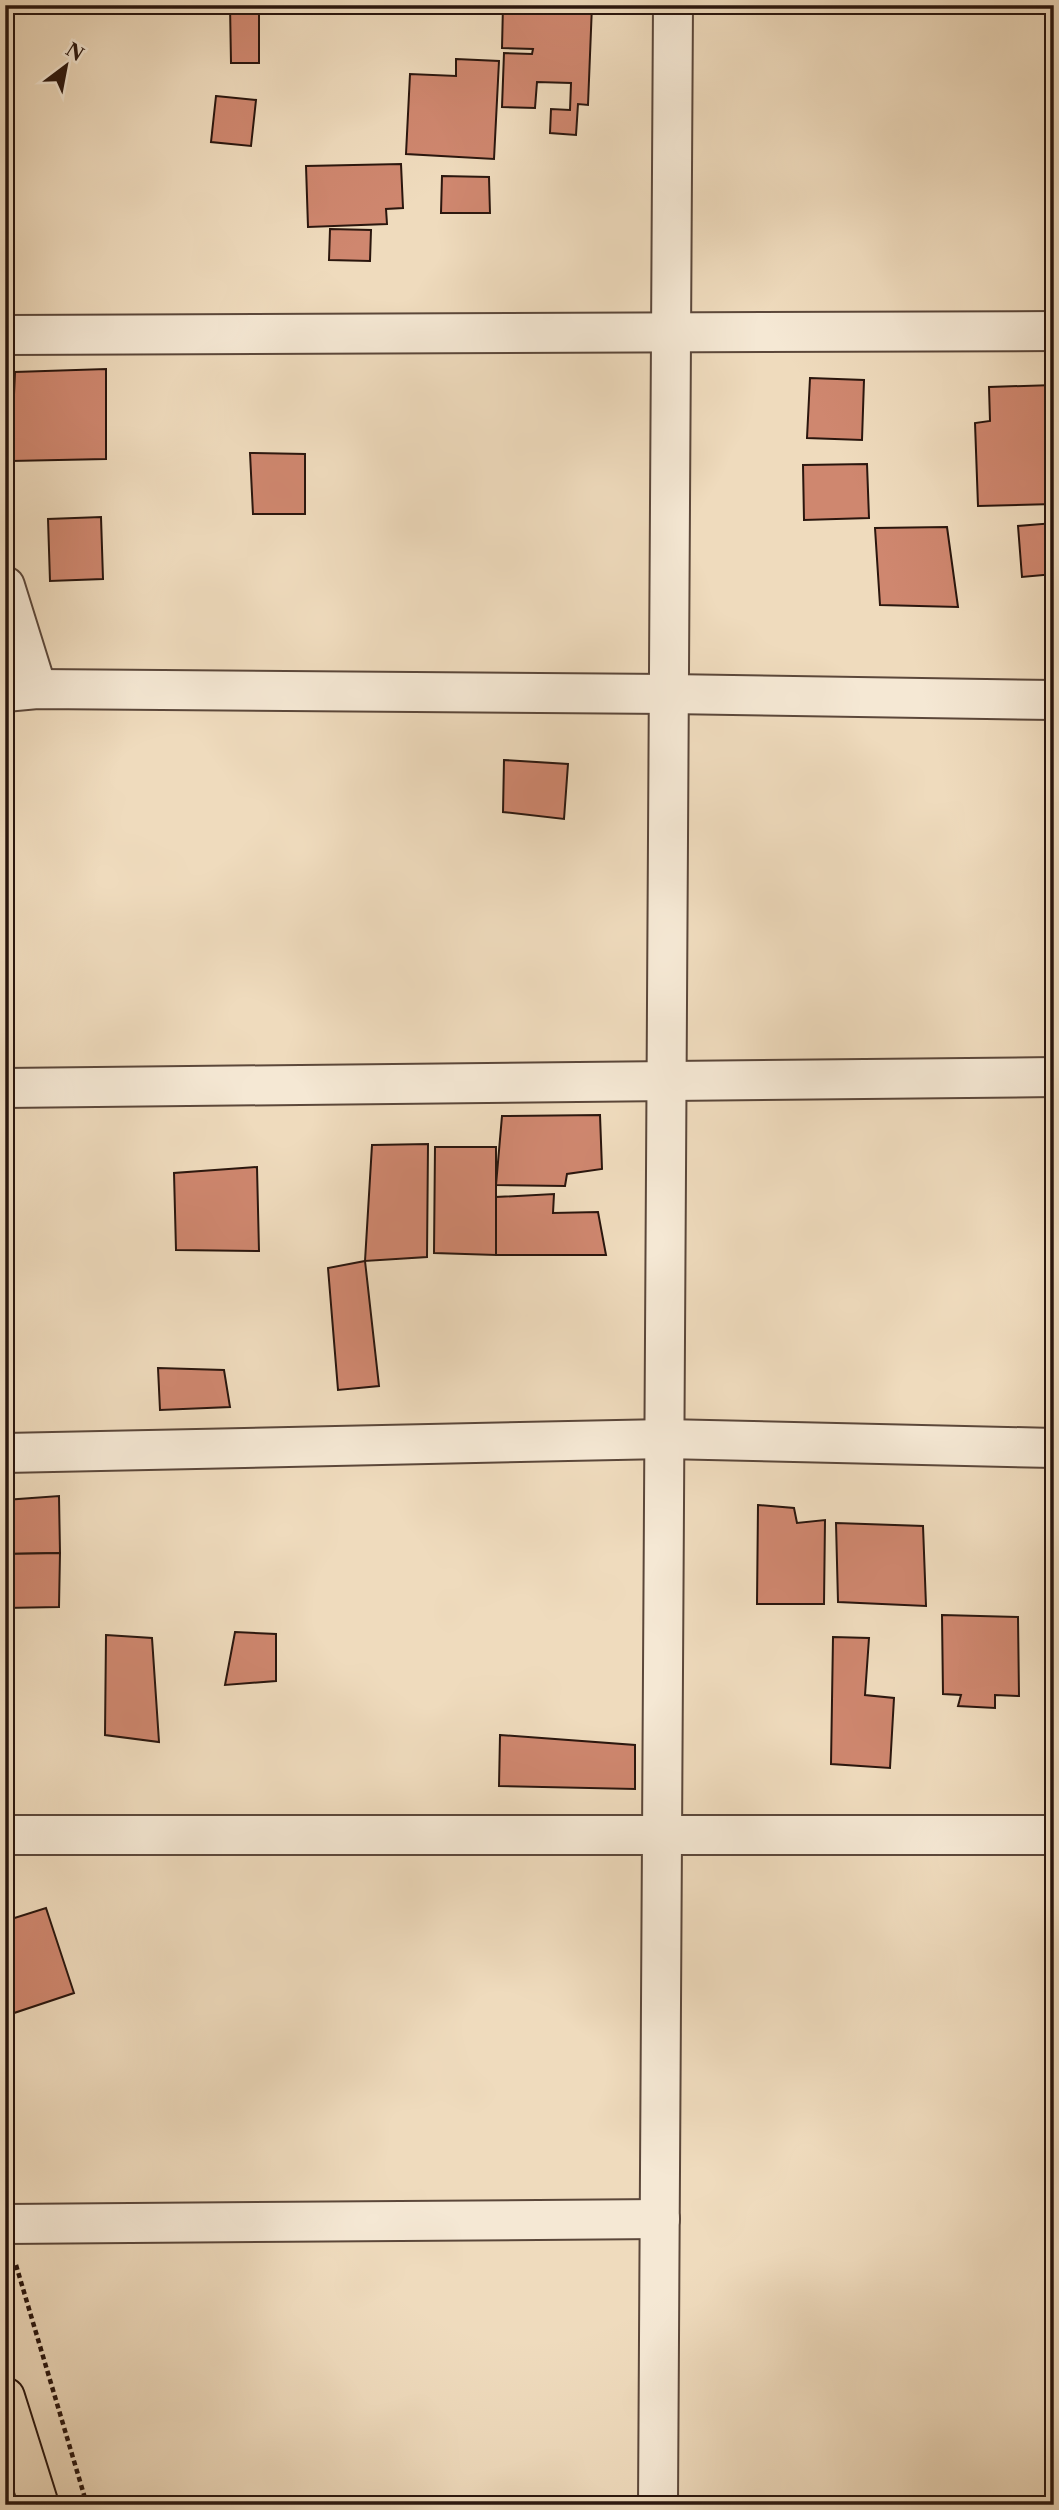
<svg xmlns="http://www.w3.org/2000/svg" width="1059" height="2510" font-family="'Libre Caslon Text',serif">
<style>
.building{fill:#cf876f;stroke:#2a160e;stroke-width:2}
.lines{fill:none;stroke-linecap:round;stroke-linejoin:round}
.minor-casing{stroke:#5b473a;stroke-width:42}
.major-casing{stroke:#2a160e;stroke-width:42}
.path{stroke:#2a160e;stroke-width:4.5;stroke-dasharray:5 3.5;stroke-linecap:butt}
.minor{stroke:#f5e8d4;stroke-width:38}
.major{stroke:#efdbbd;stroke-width:38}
</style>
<rect width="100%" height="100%" fill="#efdbbd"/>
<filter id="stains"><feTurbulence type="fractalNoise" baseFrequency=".00286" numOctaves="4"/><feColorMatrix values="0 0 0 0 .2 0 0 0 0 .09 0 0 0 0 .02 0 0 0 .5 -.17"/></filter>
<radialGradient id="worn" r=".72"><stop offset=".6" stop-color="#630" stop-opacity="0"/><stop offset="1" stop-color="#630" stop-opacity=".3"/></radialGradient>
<!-- building -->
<g class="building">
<polygon points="230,5 259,5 259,63 231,63"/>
<polygon points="503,5 592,5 588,105 578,104 576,135 550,133 551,109 570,110 571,83 537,82 535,108 502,107 504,53 532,54 533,49 502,48"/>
<polygon points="456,59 499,61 494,159 406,154 410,74 456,76"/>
<polygon points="216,96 256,100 251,146 211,142"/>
<polygon points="401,164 403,208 386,209 387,224 308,227 306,166"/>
<polygon points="442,176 489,177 490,213 441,213"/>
<polygon points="330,229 371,230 370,261 329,260"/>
<polygon points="106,369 106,459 11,461 15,372"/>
<polygon points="810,378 864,380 862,440 807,438"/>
<polygon points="1054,385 1054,504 978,506 975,423 990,421 989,387"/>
<polygon points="250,453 305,454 305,514 253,514"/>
<polygon points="867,464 869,518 804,520 803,465"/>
<polygon points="101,517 103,579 50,581 48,519"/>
<polygon points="1054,523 1054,574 1022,577 1018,526"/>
<polygon points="947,527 958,607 880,605 875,528"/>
<polygon points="504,760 568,764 564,819 503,812"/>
<polygon points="600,1115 602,1169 567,1174 565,1186 496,1185 502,1116"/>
<polygon points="428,1144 427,1257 365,1261 372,1145"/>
<polygon points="435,1147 496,1147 496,1255 434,1253"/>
<polygon points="257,1167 259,1251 176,1250 174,1173"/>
<polygon points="554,1194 553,1213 598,1212 606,1255 496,1255 496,1197"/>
<polygon points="365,1261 379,1386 338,1390 328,1268"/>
<polygon points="158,1368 224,1370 230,1407 160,1410"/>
<polygon points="59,1496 60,1553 5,1554 5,1500"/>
<polygon points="758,1505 794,1508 797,1523 825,1520 824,1604 757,1604"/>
<polygon points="836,1523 923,1526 926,1606 838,1602"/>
<polygon points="60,1553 59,1607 5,1608 5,1554"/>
<polygon points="942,1615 1018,1617 1019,1696 995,1695 995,1708 958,1706 961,1695 943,1694"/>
<polygon points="235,1632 276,1634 276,1681 225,1685"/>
<polygon points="106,1635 152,1638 159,1742 105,1735"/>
<polygon points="833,1637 869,1638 865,1695 894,1698 890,1768 831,1764"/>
<polygon points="500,1735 635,1745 635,1789 499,1786"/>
<polygon points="46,1908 74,1993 5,2016 5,1921"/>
</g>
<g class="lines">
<!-- minor casing -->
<g class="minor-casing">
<g id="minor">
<polyline points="5,335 1054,331"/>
<polyline points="5,586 37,689"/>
<polyline points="5,692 37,689 669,694 1054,700"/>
<polyline points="5,1088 1054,1077"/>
<polyline points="5,1453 665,1439 1054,1448"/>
<polyline points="5,1835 1054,1835"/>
<polyline points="5,2224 660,2219"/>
<polyline points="658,2505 673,5"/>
</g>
</g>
<!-- major casing -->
<g class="major-casing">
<polyline id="major" points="5,2397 39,2505"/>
</g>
<!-- path -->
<polyline class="path" points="16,2265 87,2505"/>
<!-- minor -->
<use href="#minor" class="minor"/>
<!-- major -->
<use href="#major" class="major"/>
</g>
<!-- margin -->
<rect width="1059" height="2510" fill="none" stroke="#efdbbd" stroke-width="28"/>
<rect x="7" y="7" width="1045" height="2496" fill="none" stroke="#2a160e" stroke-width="3.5"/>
<rect x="14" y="14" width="1031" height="2482" fill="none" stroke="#2a160e" stroke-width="2"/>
<!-- north arrow -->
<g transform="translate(66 66) rotate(32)" stroke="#f5e8d4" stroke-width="5" paint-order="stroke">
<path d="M0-5L12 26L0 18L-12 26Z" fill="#2a160e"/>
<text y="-10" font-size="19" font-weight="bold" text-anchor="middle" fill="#2a160e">N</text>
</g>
<rect width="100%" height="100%" filter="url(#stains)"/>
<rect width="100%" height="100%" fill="url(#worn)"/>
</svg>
